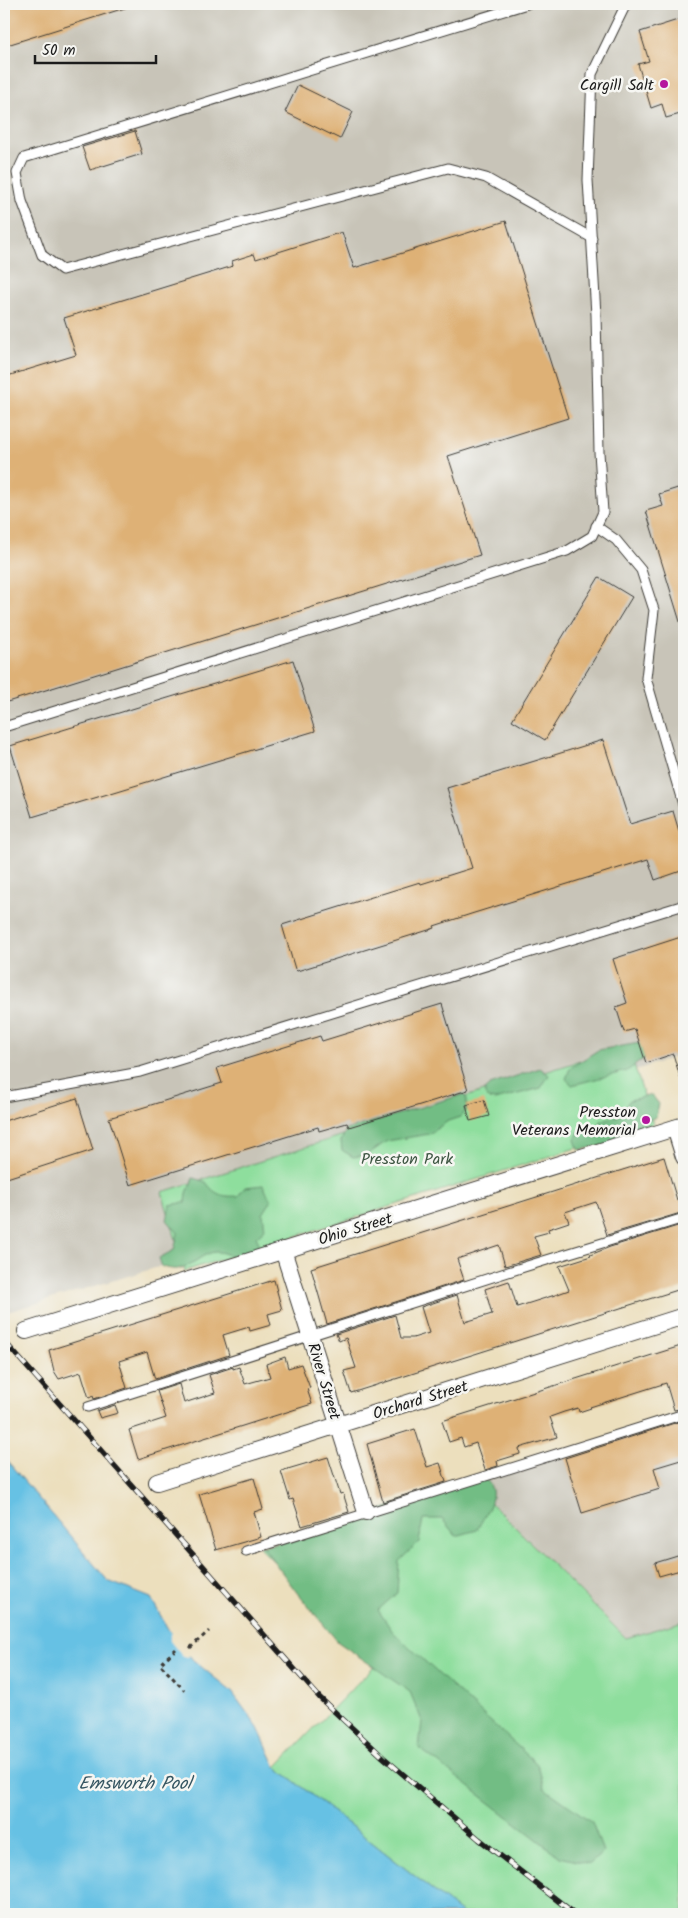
<svg xmlns="http://www.w3.org/2000/svg" width="688" height="1918" font-family="Kalam,sans-serif">
<style>
.industrial{fill:#c8c4b8}
.green{fill:#8ede9d;stroke:#557d5c}
.forest{fill:#72bd84;stroke:#476c50}
.water{fill:#66c1e4;stroke:#416e80}
.pier{fill:#ecdfbd}
.building{fill:#deb176}
.lines{fill:none;stroke-linecap:round;stroke-linejoin:round}
.lane-casing{stroke:#3b3934;stroke-width:11}
.street-casing{stroke:#3b3934;stroke-width:18}
.path{stroke:#3b3934;stroke-width:3;stroke-dasharray:4 4;stroke-linecap:butt}
.lane{stroke:#fff;stroke-width:9}
.street{stroke:#fff;stroke-width:16}
.rail-casing{stroke:#1c1c1c;stroke-width:5.5}
.rail{stroke:#f6f6f2;stroke-width:4;stroke-dasharray:11;stroke-linecap:butt}
.poi-dot{fill:#b5179e;stroke:#f6f6f2;stroke-width:2}
.labels{text-anchor:middle;stroke-width:5;stroke-linejoin:round;paint-order:stroke}
.poi-label{font-size:16px;fill:#1c1c1c;stroke:#f6f6f2;text-anchor:end}
.park-label{font-size:16px;fill:#3e5643;stroke:#f6f6f2}
.street-label{font-size:16px;fill:#1c1c1c;stroke:#f6f6f2}
.water-label{font-size:18px;font-style:italic;fill:#365662;stroke:#f6f6f2}
</style>
<rect width="100%" height="100%" fill="#f6f6f2"/>
<filter id="ink" filterUnits="userSpaceOnUse"><feTurbulence type="fractalNoise" baseFrequency=".02" numOctaves="2"/><feDisplacementMap in="SourceGraphic" scale="10" xChannelSelector="R" yChannelSelector="G"/><feConvolveMatrix kernelMatrix="1 2 1 2 8 2 1 2 1" color-interpolation-filters="sRGB"/></filter>
<filter id="wash" filterUnits="userSpaceOnUse"><feTurbulence type="fractalNoise" baseFrequency=".0096" numOctaves="4" result="noise"/><feDisplacementMap in="SourceGraphic" scale="20" xChannelSelector="R" yChannelSelector="G"/><feGaussianBlur stdDeviation="1.12" result="paint"/><feColorMatrix in="noise" values="0 0 0 0 0 0 0 0 0 0 0 0 0 0 0 0 0 1.4 0 .05"/><feComposite in="paint" operator="in"/></filter>
<g filter="url(#wash)">
<rect width="100%" height="100%" fill="#ecdfbd"/>
<!-- industrial -->
<g class="industrial">
<polygon points="4,4 684,4 684,1054 636,1070 162,1192 182,1260 4,1313"/>
<polygon points="684,1414 684,1621 626,1638 478,1490 474,1479"/>
</g>
<!-- green -->
<g class="green">
<polygon points="628,1046 653,1124 185,1271 162,1192"/>
<polygon points="478,1490 626,1638 684,1621 684,1914 463,1914 276,1767 377,1663 259,1547"/>
</g>
<!-- forest -->
<g class="forest">
<polygon points="640,1043 645,1058 627,1071 572,1085 566,1079 570,1068 598,1050"/>
<polygon points="540,1068 549,1075 541,1088 495,1100 489,1099 485,1095 485,1089 490,1085"/>
<polygon points="464,1094 467,1100 466,1111 460,1117 448,1121 429,1134 387,1141 367,1155 353,1157 342,1150 341,1141 346,1130"/>
<polygon points="652,1095 659,1104 656,1117 644,1122 638,1139 579,1150 575,1140 579,1131 596,1130 602,1120 618,1116 630,1100"/>
<path d="M193,1178l13,4c9,13 17,15 32,14l7,-9 18,-2 8,16 -8,13 2,15 -9,8 4,8 -7,10 -16,5c-28,-20 -35,3 -59,9 -4,1 -11,-1 -16,-2l-3,-9 15,-8 4,-17 -11,-13 3,-15 16,-3 1,-9z"/>
<path d="M483,1477c20,15 3,35 -6,53l-21,6 -14,-17h-19l-4,23 -20,19 -2,32 -19,17 15,22 145,133 6,23 48,34 11,30 -13,12 -30,-7 -141,-109 3,-27 -12,-29 -72,-50 -40,-48 -35,-47z"/>
</g>
<!-- water -->
<polygon class="water" points="4,1457 108,1581 151,1598 168,1629 193,1660 232,1692 258,1728 276,1767 463,1914 4,1914"/>
<!-- pier -->
<polygon class="pier" points="174,1632 191,1654 188,1657 182,1656 170,1641 170,1634"/>
<g id="blocks">
<!-- building -->
<g class="building">
<polygon points="4,4 128,4 128,7 4,46"/>
<polygon points="684,18 684,113 666,118 662,104 651,108 638,64 649,61 640,32"/>
<polygon points="298,85 353,112 340,139 285,112"/>
<polygon points="135,131 142,154 90,170 82,147"/>
<polygon points="506,221 568,418 448,456 480,555 4,703 4,377 76,355 64,318 233,266 232,261 254,254 256,259 342,232 354,268"/>
<polygon points="684,486 684,625 681,625 646,511 663,506 659,494"/>
<polygon points="599,577 632,597 545,740 512,720"/>
<polygon points="293,660 315,731 32,817 10,746"/>
<polygon points="603,740 630,824 673,811 684,848 684,870 655,880 648,859 471,914 434,926 435,928 297,971 295,969 282,925 420,882 421,884 472,868 447,788"/>
<polygon points="684,936 684,1080 681,1080 673,1054 646,1063 635,1029 624,1032 616,1007 627,1003 613,959"/>
<polygon points="442,1004 468,1090 349,1127 347,1123 319,1131 318,1127 130,1185 109,1118 222,1083 217,1068 320,1036 322,1041"/>
<polygon points="77,1098 93,1150 4,1179 4,1121"/>
<polygon points="484,1100 489,1116 470,1121 466,1105"/>
<polygon points="664,1157 677,1200 681,1199 684,1212 607,1235 596,1202 565,1212 569,1222 548,1229 549,1232 534,1236 541,1255 505,1266 499,1245 457,1259 464,1280 327,1324 311,1268"/>
<polygon points="684,1224 684,1288 351,1393 344,1371 356,1368 346,1338 339,1341 336,1334 395,1315 401,1338 413,1338 429,1333 421,1307 457,1295 465,1322 492,1314 485,1289 509,1281 517,1307 555,1295 569,1290 559,1266 591,1256 590,1255 610,1247"/>
<polygon points="274,1280 282,1310 268,1314 271,1325 250,1331 249,1327 223,1335 229,1355 155,1379 147,1352 119,1361 127,1388 94,1399 93,1396 89,1398 81,1372 59,1379 54,1371 49,1350"/>
<polygon points="684,1345 684,1408 674,1410 666,1383 590,1407 591,1408 579,1412 578,1408 564,1412 550,1417 557,1437 519,1448 520,1454 497,1461 498,1466 485,1470 476,1443 464,1447 461,1438 449,1442 442,1421"/>
<polygon points="285,1357 288,1368 301,1364 310,1388 307,1389 312,1404 138,1459 129,1430 166,1418 157,1391 179,1384 184,1403 215,1393 209,1375 233,1367 233,1369 239,1367 245,1384 270,1377 266,1364"/>
<polygon points="115,1405 118,1413 100,1418 97,1411"/>
<polygon points="684,1420 684,1459 654,1468 660,1489 582,1513 565,1458"/>
<polygon points="415,1429 427,1467 440,1463 446,1482 383,1502 367,1444"/>
<polygon points="328,1457 340,1494 343,1493 349,1512 302,1526 293,1499 290,1500 281,1471"/>
<polygon points="254,1478 263,1509 254,1512 261,1537 216,1550 199,1494"/>
<polygon points="684,1554 684,1569 659,1576 655,1563"/>
</g>
</g>
</g>
<g filter="url(#ink)">
<use href="#blocks" fill-opacity="0" stroke="#3b3934" stroke-width="1"/>
<g class="lines">
<!-- lane casing -->
<g class="lane-casing">
<g id="lane">
<polyline points="527,4 24,158 17,173 22,201 42,255 62,270 448,168 486,178 592,238"/>
<polyline points="596,526 616,540 641,570 654,610 646,678 684,808"/>
<polyline points="4,727 567,551 592,536 603,512 599,452 596,315 588,180 592,74 626,4"/>
<polyline points="4,1097 140,1072 681,906 684,902"/>
<polyline points="88,1407 524,1267 684,1218"/>
<polyline points="246,1551 684,1414"/>
</g>
</g>
<!-- street casing -->
<g class="street-casing">
<g id="street">
<polyline points="675,1128 684,1157"/>
<polyline points="283,1250 366,1512"/>
<polyline points="26,1331 684,1125"/>
<polyline points="157,1482 684,1316"/>
</g>
</g>
<!-- path -->
<g class="path">
<polyline points="190,1648 209,1631"/>
<polyline points="176,1649 160,1664 184,1690"/>
</g>
<!-- lane -->
<use href="#lane" class="lane"/>
<!-- street -->
<use href="#street" class="street"/>
<!-- rail casing -->
<g class="rail-casing">
<polyline id="rail" points="4,1341 320,1698 383,1757 479,1839 575,1914"/>
</g>
<!-- rail -->
<use href="#rail" class="rail"/>
</g>
</g>
<!-- markers -->
<g class="poi-dot">
<circle cx="664" cy="84" r="5"/>
<circle cx="646" cy="1120" r="5"/>
</g>
<g class="labels">
<!-- poi labels -->
<g class="poi-label">
<text x="654" y="90">Cargill Salt</text>
<text x="636" y="1117">Presston<tspan x="636" dy="18">Veterans Memorial</tspan></text>
</g>
<!-- park labels -->
<g class="park-label">
<text x="407" y="1164">Presston Park</text>
</g>
<!-- street labels -->
<g class="street-label">
<text transform="translate(355 1228) rotate(-17)" y="6">Ohio Street</text>
<text transform="translate(325 1381) rotate(73)" y="6">River Street</text>
<text transform="translate(420 1399) rotate(-17)" y="6">Orchard Street</text>
</g>
<!-- water labels -->
<g class="water-label">
<text x="135" y="1789">Emsworth Pool</text>
</g>
</g>
<!-- margin -->
<rect width="688" height="1918" fill="none" stroke="#f6f6f2" stroke-width="20"/>
<!-- scale -->
<path d="M35 55v8h121v-8" fill="none" stroke="#1c1c1c" stroke-width="2.5"/>
<text x="42" y="55" font-size="15" fill="#1c1c1c" stroke="#f6f6f2" stroke-width="4" paint-order="stroke">50 m</text>
</svg>
